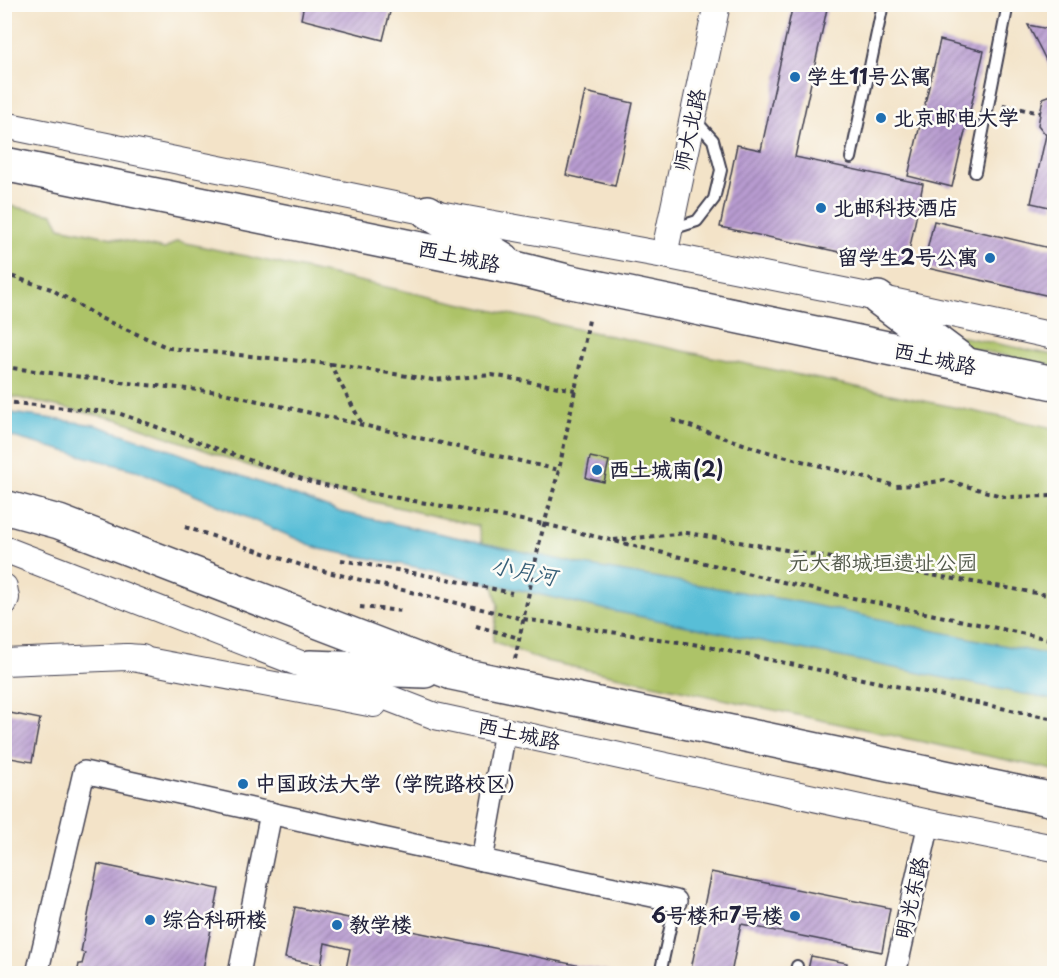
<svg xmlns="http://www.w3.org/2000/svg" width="1059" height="978" font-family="'Playpen Sans','LXGW WenKai TC',sans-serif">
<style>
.green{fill:#adc368;stroke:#687252;stroke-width:1.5}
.water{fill:#59bed7;stroke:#3e7089;stroke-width:1.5}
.building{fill:url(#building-hatch)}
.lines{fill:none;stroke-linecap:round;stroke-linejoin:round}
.service-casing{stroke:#413f50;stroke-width:14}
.minor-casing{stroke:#413f50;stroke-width:24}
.tertiary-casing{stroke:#413f50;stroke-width:28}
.trunk-casing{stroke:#413f50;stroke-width:36}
.path{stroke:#413f50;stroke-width:4;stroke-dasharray:4.5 4.5;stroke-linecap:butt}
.service{stroke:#fff;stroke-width:10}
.minor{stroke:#fff;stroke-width:21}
.tertiary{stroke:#fff;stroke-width:26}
.trunk{stroke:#fff;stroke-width:33}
.poi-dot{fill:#1f6fb2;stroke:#fdfcf7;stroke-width:2}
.labels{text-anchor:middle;stroke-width:5;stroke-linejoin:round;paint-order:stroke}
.poi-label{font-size:21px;font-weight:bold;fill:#22223b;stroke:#fdfcf7;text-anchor:start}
.street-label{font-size:21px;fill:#22223b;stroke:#fdfcf7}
.park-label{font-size:21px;fill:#535a4b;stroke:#fdfcf7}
.water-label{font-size:22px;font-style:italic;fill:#386079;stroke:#fdfcf7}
</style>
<defs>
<pattern id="building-hatch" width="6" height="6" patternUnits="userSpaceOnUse" patternTransform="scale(1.5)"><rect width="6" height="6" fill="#b89bd0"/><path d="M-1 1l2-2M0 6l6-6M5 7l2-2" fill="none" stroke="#957eaa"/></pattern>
</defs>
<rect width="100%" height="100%" fill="#fdfcf7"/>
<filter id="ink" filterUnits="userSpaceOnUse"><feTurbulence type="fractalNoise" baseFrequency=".0167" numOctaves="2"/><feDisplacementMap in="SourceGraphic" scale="12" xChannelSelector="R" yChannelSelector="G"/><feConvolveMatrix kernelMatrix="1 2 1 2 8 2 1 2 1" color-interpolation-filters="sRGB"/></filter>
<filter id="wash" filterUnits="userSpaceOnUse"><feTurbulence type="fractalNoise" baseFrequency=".008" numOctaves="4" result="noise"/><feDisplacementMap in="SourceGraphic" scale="24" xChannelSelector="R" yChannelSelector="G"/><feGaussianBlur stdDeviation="1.35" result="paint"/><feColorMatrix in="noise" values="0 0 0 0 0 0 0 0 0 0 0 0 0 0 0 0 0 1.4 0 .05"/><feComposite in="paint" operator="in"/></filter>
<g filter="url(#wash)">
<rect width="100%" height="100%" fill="#f3e3c8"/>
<!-- green -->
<g class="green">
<polygon points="4,205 53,214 60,227 165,249 177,241 573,328 1054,428 1054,770 541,660 493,641 498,605 478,526 309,487 120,420 5,395"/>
<polygon points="934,331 1054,355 1054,366 949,344"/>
</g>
<!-- water -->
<polygon class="water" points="4,412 95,425 162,447 340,512 584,565 799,602 1054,656 1054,700 608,610 426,569 320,549 139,471 5,435"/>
<g id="blocks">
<!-- building -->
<g class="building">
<polygon points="304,4 392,4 383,40 301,19"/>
<polygon points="793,4 828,4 795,157 923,184 906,266 720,227 737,145 761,150"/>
<polygon points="1028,25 1054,30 1054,77 1042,52"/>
<polygon points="940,40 984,51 952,187 908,176"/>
<polygon points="585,92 633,103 615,186 566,175"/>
<polygon points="1054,94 1054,208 1031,203 1046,135 1038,125 1043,98"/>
<polygon points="934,221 1054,249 1054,297 923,267"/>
<polygon points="590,457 609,461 604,482 586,478"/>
<polygon points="5,712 40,719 32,762 5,757"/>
<polygon points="98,864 219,889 202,974 77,974 79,964 82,964 85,953 81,952"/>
<polygon points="711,872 890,908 882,952 741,924 731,974 690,974"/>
<polygon points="295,907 610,972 610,974 366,974 346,969 350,949 325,943 321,966 285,958"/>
<polygon points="811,956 847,963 845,974 807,974"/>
</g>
</g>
</g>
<g filter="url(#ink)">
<use href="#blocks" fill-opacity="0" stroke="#413f50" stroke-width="1.5"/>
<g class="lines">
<!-- service casing -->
<g class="service-casing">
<g id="service">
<polyline points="851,158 883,4"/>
<polyline points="975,172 1008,4"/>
<polyline points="672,229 697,221 714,199 721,170 713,140 694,119"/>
<polyline points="660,974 676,901"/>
<polyline points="795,974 797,966"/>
</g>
</g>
<!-- minor casing -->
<g class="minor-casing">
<g id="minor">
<polyline points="482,860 505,731"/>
<polyline points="37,974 84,772 482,860 676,901"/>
<polyline points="239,974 271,813"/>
<polyline points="895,974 929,823"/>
</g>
</g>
<!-- tertiary casing -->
<g class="tertiary-casing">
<g id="tertiary">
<polyline points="4,125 428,212 664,255 878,298 1054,336"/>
<polyline points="664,255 717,4"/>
<polyline points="4,549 435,716 929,823 1054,848"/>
<polyline points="4,587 6,598 4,603"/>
<polyline points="127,657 374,704"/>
<polyline points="4,662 127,657 142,658"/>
</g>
</g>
<!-- trunk casing -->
<g class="trunk-casing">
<g id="trunk">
<polyline points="4,164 519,269 567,281 1054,383"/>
<polyline points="428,212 503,259"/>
<polyline points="878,298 961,360"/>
<polyline points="4,507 59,522 452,673 1054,800"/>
<polyline points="310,667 425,671"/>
</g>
</g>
<!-- path -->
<g class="path">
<polyline points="1003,105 1040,113"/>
<polyline points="4,274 51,289 100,318 169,348 330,364 362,424"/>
<polyline points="331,364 433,380 492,375 575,390"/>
<polyline points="4,367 137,384 219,392 559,470"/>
<polyline points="4,402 118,413 313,483 544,524 820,591 1054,640"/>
<polyline points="672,420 764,451 896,486 916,485 945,480 1005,497 1054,496"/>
<polyline points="185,527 307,567 523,619 699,645 1054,719"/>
<polyline points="614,540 687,533 1054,596"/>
<polyline points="341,560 447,579 512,593"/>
<polyline points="360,607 402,611"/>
<polyline points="476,626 519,638"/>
<polyline points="515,659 540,540 559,470 589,320"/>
</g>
<!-- service -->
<use href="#service" class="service"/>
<!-- minor -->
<use href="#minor" class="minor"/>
<!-- tertiary -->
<use href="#tertiary" class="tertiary"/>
<!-- trunk -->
<use href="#trunk" class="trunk"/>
</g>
</g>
<!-- markers -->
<g class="poi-dot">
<circle cx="795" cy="77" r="6"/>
<circle cx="881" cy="118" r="6"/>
<circle cx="821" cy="208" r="6"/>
<circle cx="990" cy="258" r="6"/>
<circle cx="597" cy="470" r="6"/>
<circle cx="243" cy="784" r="6"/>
<circle cx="795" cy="916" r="6"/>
<circle cx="150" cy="920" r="6"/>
<circle cx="337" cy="925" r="6"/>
</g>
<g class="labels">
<!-- poi labels -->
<g class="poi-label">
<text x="807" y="84">学生11号公寓</text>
<text x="893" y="125">北京邮电大学</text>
<text x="833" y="215">北邮科技酒店</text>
<text x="978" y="265" text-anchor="end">留学生2号公寓</text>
<text x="609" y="477">西土城南(2)</text>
<text x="255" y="791">中国政法大学（学院路校区）</text>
<text x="783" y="923" text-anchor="end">6号楼和7号楼</text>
<text x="162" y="927">综合科研楼</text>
<text x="349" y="932">教学楼</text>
</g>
<!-- street labels -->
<g class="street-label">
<text transform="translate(690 130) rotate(-78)" y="7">师大北路</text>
<text transform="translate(459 257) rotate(12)" y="7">西土城路</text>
<text transform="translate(935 359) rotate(12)" y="7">西土城路</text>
<text transform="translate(519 734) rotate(12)" y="7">西土城路</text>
<text transform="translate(912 898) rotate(-77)" y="7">明光东路</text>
</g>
<!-- park labels -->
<g class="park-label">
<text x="883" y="570">元大都城垣遗址公园</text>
</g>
<!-- water labels -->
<g class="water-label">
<text transform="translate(524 571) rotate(11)" y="8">小月河</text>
</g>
</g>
<!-- margin -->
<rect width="1059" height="978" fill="none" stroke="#fdfcf7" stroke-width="24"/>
</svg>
